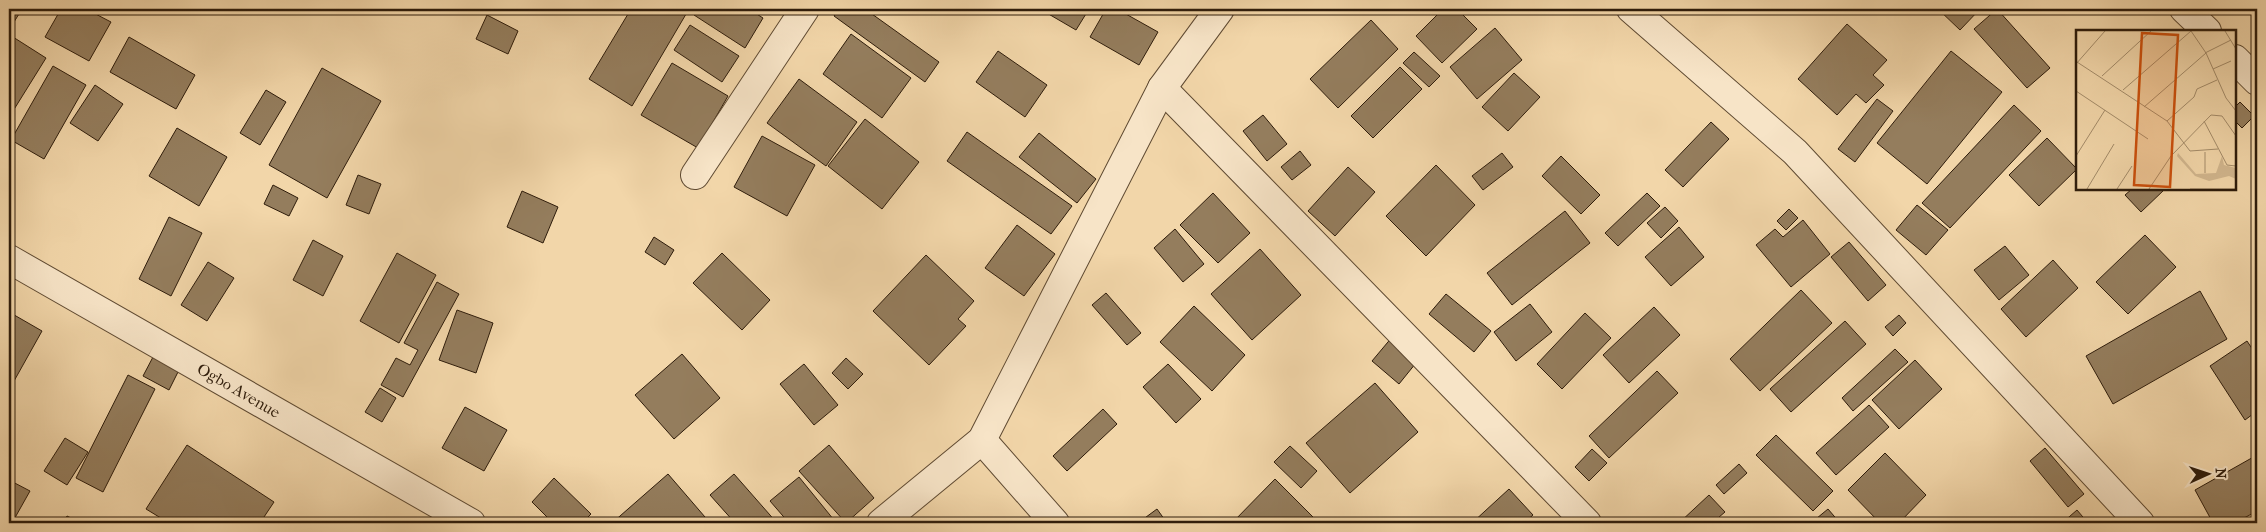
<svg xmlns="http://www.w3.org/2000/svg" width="2266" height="532" font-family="'IM FELL French Canon',serif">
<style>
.building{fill:#947d5d;stroke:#2e1c0b}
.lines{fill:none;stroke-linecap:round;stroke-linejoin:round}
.street-casing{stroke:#5f4a32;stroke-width:30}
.street{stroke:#f7e4c7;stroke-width:28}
.labels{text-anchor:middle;stroke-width:4.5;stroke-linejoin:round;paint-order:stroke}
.street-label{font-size:16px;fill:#2e1c0b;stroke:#f7e4c7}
.inset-road{fill:none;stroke:#a48c6a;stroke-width:1}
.view{fill:#cc500c;fill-opacity:0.15;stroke:#cc500c;stroke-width:2.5}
.inset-edge{fill:none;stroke:#2e1c0b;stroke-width:2.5}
</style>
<rect width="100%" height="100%" fill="#f2d6a9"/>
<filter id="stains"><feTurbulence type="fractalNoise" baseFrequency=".004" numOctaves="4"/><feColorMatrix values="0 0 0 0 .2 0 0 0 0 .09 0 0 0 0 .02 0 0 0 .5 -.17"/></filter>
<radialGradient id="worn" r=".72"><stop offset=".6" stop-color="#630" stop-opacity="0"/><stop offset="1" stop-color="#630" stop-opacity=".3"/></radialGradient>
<!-- building -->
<g class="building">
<polygon points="9,9 22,9 14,22 9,19"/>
<polygon points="61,9 86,9 111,22 89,61 45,37"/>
<polygon points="631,9 689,9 632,106 589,79"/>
<polygon points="698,9 749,9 763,18 745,48 694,15"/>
<polygon points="839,9 865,9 939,62 925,82 834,16"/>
<polygon points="1040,9 1089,9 1076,30"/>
<polygon points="1106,9 1117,9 1158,32 1139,65 1090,37"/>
<polygon points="1443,9 1457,9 1477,29 1442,63 1416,36"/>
<polygon points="1938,9 1980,9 1960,30"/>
<polygon points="1997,9 2050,68 2027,88 1974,29"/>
<polygon points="487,15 518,31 508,54 476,39"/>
<polygon points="1371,20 1398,49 1338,108 1310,79"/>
<polygon points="1847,24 1887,60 1873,75 1884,85 1866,103 1856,94 1837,115 1798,79"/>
<polygon points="690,25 739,56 722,82 674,50"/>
<polygon points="1495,28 1522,60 1477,99 1450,67"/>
<polygon points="851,34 911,78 882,118 823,74"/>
<polygon points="13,37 46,58 13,111 9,108 9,45"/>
<polygon points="129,37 195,75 176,109 110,72"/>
<polygon points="998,51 1047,85 1025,117 976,82"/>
<polygon points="1951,51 2002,92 1927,184 1877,143"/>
<polygon points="1414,52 1440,76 1429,87 1403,63"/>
<polygon points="672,63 728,96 698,148 641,115"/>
<polygon points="53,66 86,85 44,159 11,140"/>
<polygon points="1400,67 1422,89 1373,138 1351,116"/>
<polygon points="322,68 381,101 327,198 269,165"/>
<polygon points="1514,73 1540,97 1508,131 1482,107"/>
<polygon points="799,79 857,122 826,166 767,123"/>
<polygon points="95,85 123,104 98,141 70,123"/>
<polygon points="266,90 286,102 260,145 240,133"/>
<polygon points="1877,99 1893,111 1855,162 1838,149"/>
<polygon points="2240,102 2254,116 2242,128 2235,121 2235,107"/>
<polygon points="2014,105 2041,131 1950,228 1922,203"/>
<polygon points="1263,115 1287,144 1267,161 1243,131"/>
<polygon points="865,119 919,162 882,209 828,166"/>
<polygon points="1711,122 1729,139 1683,187 1665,170"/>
<polygon points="177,128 227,157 199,206 149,176"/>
<polygon points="967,132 1072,206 1051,234 947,161"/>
<polygon points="1039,133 1096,179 1077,203 1019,157"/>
<polygon points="762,136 815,165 787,216 734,187"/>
<polygon points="2047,138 2077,169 2039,206 2009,175"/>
<polygon points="1300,151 1311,165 1292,180 1281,167"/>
<polygon points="1502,153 1513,167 1483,190 1472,176"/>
<polygon points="1561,156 1600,195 1581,214 1542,176"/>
<polygon points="1436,165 1475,205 1426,256 1386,216"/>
<polygon points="1348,167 1375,192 1335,236 1308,211"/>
<polygon points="358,175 381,184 369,214 346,205"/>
<polygon points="273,185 298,198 289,216 264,204"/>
<polygon points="2132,189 2165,189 2141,212 2125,195"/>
<polygon points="522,191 558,207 543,243 507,227"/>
<polygon points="1213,193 1250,233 1218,263 1180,225"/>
<polygon points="1647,193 1660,206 1618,246 1605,233"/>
<polygon points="1917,205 1948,230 1926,255 1896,230"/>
<polygon points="1665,207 1678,221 1661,238 1647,223"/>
<polygon points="1789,209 1798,218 1786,230 1777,221"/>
<polygon points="1565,211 1590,243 1512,305 1487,273"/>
<polygon points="169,217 202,233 171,296 139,279"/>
<polygon points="1803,220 1830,254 1791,287 1756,245 1775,229 1783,237"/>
<polygon points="1017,225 1055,254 1024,296 985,268"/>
<polygon points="1679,227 1704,257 1671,286 1645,257"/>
<polygon points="1175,229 1204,264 1183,282 1154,248"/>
<polygon points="2145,235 2176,267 2128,314 2096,282"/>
<polygon points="654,237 674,250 665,265 645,252"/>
<polygon points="313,240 343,256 323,296 293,280"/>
<polygon points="1849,242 1886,285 1868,301 1831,257"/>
<polygon points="2005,246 2029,275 1999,300 1974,270"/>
<polygon points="1260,249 1301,295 1252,340 1211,294"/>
<polygon points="397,253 436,275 399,343 360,321"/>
<polygon points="722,253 770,300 742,330 693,283"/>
<polygon points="926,255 974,301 958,319 966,326 929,365 873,311"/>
<polygon points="2053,260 2078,288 2026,337 2001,309"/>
<polygon points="208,262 234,278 207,321 181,305"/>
<polygon points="437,282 459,294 403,397 381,385 396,358 410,365 418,350 404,343"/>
<polygon points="1801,290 1832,323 1760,391 1730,359"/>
<polygon points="2200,291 2227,339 2113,404 2086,356"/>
<polygon points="1106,293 1141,333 1127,345 1092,305"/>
<polygon points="1446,294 1491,331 1474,352 1429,314"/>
<polygon points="1530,304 1552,332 1516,361 1494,332"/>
<polygon points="1194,306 1245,355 1212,391 1160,342"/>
<polygon points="1654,307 1680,335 1629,383 1603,355"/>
<polygon points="457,310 493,323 476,373 439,360"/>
<polygon points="9,312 42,331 9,390"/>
<polygon points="1585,313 1611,338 1562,389 1537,364"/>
<polygon points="1899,315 1906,323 1893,336 1885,327"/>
<polygon points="1845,321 1866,344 1791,412 1770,389"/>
<polygon points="1393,336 1420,358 1399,384 1372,361"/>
<polygon points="2247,341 2257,356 2257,411 2245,420 2210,366"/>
<polygon points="1895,349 1908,362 1853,411 1842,398"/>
<polygon points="682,354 720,398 674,439 635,395"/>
<polygon points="153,357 179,370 169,390 143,376"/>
<polygon points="846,358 863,374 848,389 832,373"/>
<polygon points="1915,360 1942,389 1899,429 1872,400"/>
<polygon points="804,364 838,405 814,425 780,384"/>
<polygon points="1168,364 1201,399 1176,423 1143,387"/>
<polygon points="1657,371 1678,393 1609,458 1589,436"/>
<polygon points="128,375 155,389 103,492 76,478"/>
<polygon points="1375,383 1418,432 1350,493 1306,443"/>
<polygon points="380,388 396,398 382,422 365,412"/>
<polygon points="1869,405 1889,427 1836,475 1816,453"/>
<polygon points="465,407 507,430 484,471 442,448"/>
<polygon points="1103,409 1117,424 1067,471 1053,456"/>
<polygon points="1776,435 1833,491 1813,511 1756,455"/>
<polygon points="65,438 88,452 67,485 44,471"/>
<polygon points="187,445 274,502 260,523 169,523 146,509"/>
<polygon points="829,445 874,498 846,523 799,471"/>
<polygon points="1290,446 1317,471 1301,488 1274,462"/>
<polygon points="2045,448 2084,494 2068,507 2030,461"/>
<polygon points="1592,449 1607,463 1589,481 1575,467"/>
<polygon points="1885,453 1926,495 1899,523 1880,523 1848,490"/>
<polygon points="2257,455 2257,511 2235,523 2213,523 2195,490"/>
<polygon points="1739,464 1747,473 1724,494 1716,485"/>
<polygon points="668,474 705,517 697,523 612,523"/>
<polygon points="734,474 777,523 735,523 710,495"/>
<polygon points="799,477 834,520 831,523 789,523 770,501"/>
<polygon points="554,478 591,514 582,523 553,523 532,502"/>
<polygon points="1275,479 1319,523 1232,523"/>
<polygon points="9,480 30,491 12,523 9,523"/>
<polygon points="1509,489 1533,515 1524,523 1472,523"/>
<polygon points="1709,495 1725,512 1712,523 1679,523"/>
<polygon points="1157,509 1167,523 1138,523"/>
<polygon points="1828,509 1840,523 1811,523"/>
<polygon points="2077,510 2088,523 2062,523"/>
<polygon points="67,516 81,523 63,523"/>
</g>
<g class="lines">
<!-- street casing -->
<g class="street-casing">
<g id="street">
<polyline points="1631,9 1795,152 2140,523"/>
<polyline points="2184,9 2207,31"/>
<polyline points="2235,59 2257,81"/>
<polyline points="1162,88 1587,523"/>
<polyline points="695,175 805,9"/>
<polyline points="9,259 471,523"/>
<polyline points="982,440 1055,523"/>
<polyline points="881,523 982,440 1162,88 1220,9"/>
</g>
</g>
<!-- street -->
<use href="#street" class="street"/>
</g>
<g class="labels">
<!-- street labels -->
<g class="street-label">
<text transform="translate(239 390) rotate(30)" y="6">Ogbo Avenue</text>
</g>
</g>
<!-- overview -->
<g transform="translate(2076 30)">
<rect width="160" height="160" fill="#f2d6a9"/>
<path d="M102,123l18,21 20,-1 6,-17 2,9 12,3v11l-7,-3 -20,5 -14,-5 -18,-20z" fill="#d1b68e"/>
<path class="inset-road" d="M115,1l15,22 20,45 10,13M149,1l11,18M129,23l26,-13M1,32l90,59 23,30 28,-2M0,34l29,-33M137,39l18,-8M26,46l49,-45M47,60l68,-59M0,61l72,48M68,77l62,-54M91,91l27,-24 3,-8 20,-9M128,91l23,44 9,1M129,122v21M0,126l29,-46M11,159l27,-45M41,159l15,-23M73,159l22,-33 40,-41 11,1 14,20M114,159h46"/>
<path class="view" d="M66,3l36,2 -8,152 -36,-2z"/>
<rect width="160" height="160" class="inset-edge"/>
</g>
<!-- margin -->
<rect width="2266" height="532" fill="none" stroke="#f2d6a9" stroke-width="30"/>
<rect x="10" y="10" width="2246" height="512" fill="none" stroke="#2e1c0b" stroke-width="2.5"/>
<rect x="15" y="15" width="2236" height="502" fill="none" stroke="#2e1c0b"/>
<!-- north arrow -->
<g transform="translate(2208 474) rotate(87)" stroke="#f7e4c7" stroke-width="4" paint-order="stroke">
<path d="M0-4L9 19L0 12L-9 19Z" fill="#2e1c0b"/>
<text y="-8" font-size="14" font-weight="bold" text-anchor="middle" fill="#2e1c0b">N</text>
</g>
<rect width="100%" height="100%" filter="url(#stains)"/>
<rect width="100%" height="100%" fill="url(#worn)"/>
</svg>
